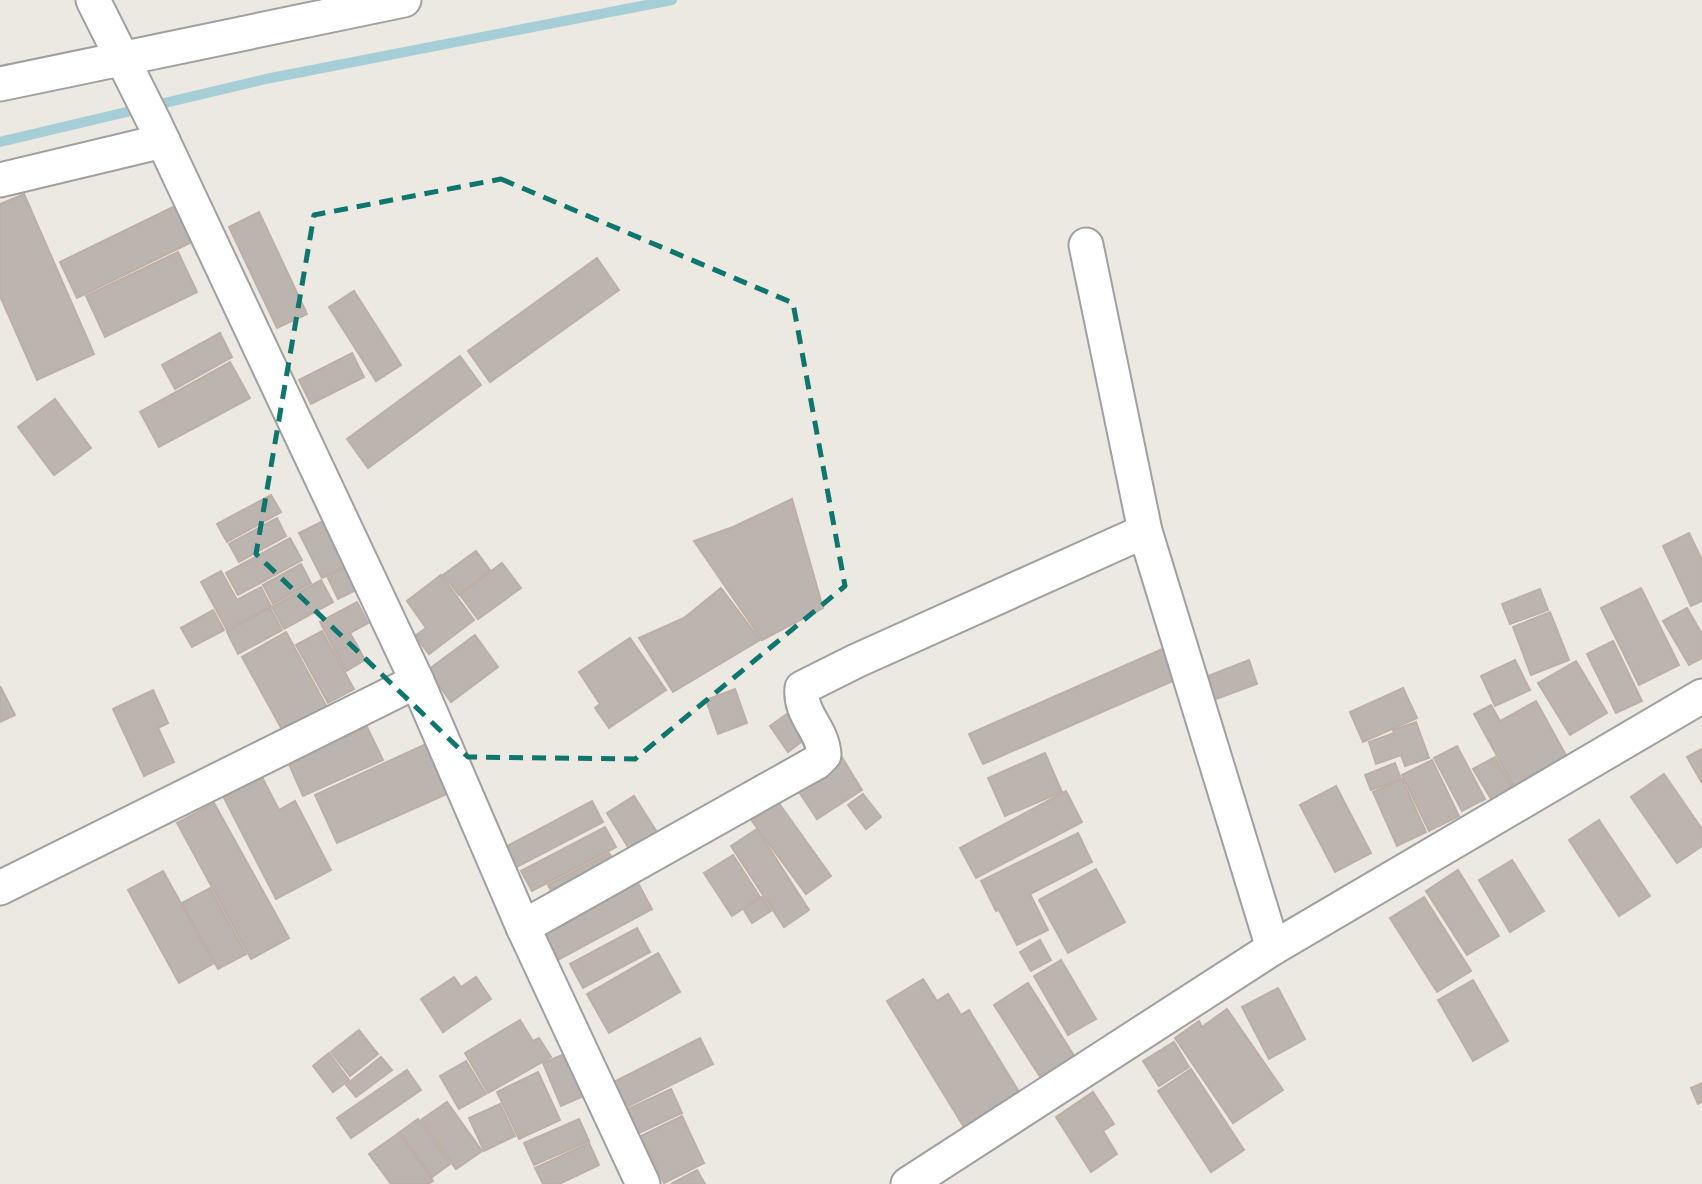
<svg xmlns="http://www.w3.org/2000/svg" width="1702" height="1184" font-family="'Archivo Narrow',sans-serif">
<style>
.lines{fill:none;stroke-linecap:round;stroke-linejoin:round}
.stream{stroke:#a5ced7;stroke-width:10}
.building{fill:#bcb4af;stroke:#bdafa6;stroke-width:2}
.minor-casing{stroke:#a0a0a0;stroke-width:37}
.minor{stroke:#fff;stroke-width:33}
.marked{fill:none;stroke:#0f766e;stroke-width:5;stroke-dasharray:14 9;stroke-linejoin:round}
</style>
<rect width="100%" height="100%" fill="#ece8e2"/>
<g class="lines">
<!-- stream -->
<polyline class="stream" points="0,142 266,79 672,0"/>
</g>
<!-- building -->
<g class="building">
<polygon points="24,194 94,354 37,380 0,296 0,204"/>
<polygon points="177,205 194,241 77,298 60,262"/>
<polygon points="259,212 307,314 277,328 229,227"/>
<polygon points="178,252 197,292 105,337 86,296"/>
<polygon points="597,258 619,290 490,382 468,351"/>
<polygon points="354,291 401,365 376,381 329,307"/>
<polygon points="220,333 232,357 175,389 162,365"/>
<polygon points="352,353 364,377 311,404 299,380"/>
<polygon points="460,356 481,385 368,468 347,439"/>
<polygon points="230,362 250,398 159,447 140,412"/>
<polygon points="55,399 91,448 54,475 18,427"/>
<polygon points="271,495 281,512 227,542 217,524"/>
<polygon points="792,499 823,608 762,640 694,541 733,527"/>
<polygon points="277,518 286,536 239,562 229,544"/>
<polygon points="325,520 348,565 322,578 299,533"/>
<polygon points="1689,533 1702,560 1702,601 1691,606 1663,546"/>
<polygon points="290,538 302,560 238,595 226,573"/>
<polygon points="476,551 490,570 459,595 443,575"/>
<polygon points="502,563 521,588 478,619 460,595"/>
<polygon points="301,564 311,583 273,604 263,585"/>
<polygon points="347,567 358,589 338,599 327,576"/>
<polygon points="221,571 237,600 261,587 271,606 227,630 201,582"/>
<polygon points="441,575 474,620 429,654 415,636 426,628 407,601"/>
<polygon points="321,580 333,602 284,629 272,607"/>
<polygon points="721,588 760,640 673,692 639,638 684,618"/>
<polygon points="1641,588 1679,665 1639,685 1601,608"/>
<polygon points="1540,589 1548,610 1510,624 1502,604"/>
<polygon points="357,602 368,623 350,633 365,660 346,671 320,622"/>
<polygon points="270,608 282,630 238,654 227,632"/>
<polygon points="1687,608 1702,634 1702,658 1689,665 1663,621"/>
<polygon points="213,610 224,630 192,647 181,628"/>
<polygon points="1550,612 1569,660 1531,675 1513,627"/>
<polygon points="322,631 354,689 328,703 296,645"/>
<polygon points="286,632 329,711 285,735 242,657"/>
<polygon points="475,635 498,667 451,702 428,670"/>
<polygon points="630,638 666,690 609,728 595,708 600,704 579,672"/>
<polygon points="1613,641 1642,701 1616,713 1587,654"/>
<polygon points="1169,646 1182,677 983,764 969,734"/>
<polygon points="1249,660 1257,684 1208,702 1200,679"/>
<polygon points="1515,660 1530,690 1495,706 1481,676"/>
<polygon points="1576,661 1607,713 1570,735 1538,683"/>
<polygon points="0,686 15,715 0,722"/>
<polygon points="1403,688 1417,718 1363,742 1350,712"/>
<polygon points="735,689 747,723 718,734 706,700"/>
<polygon points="153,690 168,723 158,728 174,762 144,776 113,709"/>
<polygon points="1536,701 1567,757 1514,787 1474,714 1491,705 1500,721"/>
<polygon points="787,714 805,739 788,752 770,726"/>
<polygon points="1416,722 1429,758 1405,766 1401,755 1376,764 1369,742 1394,733 1393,730"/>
<polygon points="367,727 383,760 303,796 288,762"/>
<polygon points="426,744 449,793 337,843 315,795"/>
<polygon points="1457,746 1485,799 1462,811 1434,758"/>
<polygon points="1702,749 1702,783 1687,757"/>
<polygon points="838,751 862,790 817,819 792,781"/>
<polygon points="1045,753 1062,792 1005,816 988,778"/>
<polygon points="1495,757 1512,787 1491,799 1473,769"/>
<polygon points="1432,760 1459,816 1429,831 1402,775"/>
<polygon points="1395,763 1401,779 1371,790 1365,775"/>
<polygon points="1664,774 1702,829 1702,846 1677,863 1631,797"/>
<polygon points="262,777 279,810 295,801 331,870 276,899 223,796"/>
<polygon points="1402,779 1426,832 1397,846 1373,792"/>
<polygon points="1336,786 1371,853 1335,872 1300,805"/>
<polygon points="1066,791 1082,822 976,878 960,848"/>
<polygon points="863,794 881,817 866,829 848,805"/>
<polygon points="634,796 660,837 633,855 607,813"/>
<polygon points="592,801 603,822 511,870 500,850"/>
<polygon points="778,802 831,876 806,894 752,821"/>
<polygon points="214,803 289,938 251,959 177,823"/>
<polygon points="1599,820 1650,896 1619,916 1569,840"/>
<polygon points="605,827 616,847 532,891 521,871"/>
<polygon points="757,829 809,910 784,927 731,846"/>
<polygon points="1078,833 1092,862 1030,894 1048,930 1017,945 999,910 996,911 981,881"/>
<polygon points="609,853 619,871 558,904 548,885"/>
<polygon points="733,855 760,897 732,916 704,873"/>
<polygon points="1512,860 1544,911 1510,932 1479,880"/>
<polygon points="1096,869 1125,922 1068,953 1039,900"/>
<polygon points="1458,870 1499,936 1467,955 1426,891"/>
<polygon points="163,871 214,963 179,983 128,890"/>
<polygon points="633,874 652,909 558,960 539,925"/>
<polygon points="210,888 246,954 218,969 182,903"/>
<polygon points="762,897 771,911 752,923 744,910"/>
<polygon points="1424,897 1471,971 1437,992 1390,918"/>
<polygon points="637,928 650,952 583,988 570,964"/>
<polygon points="1040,940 1051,960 1031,971 1020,952"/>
<polygon points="658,953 680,992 609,1033 587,994"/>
<polygon points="1061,960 1096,1019 1068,1035 1034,976"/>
<polygon points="454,977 461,987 476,977 491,999 443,1032 421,999"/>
<polygon points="923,979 937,1001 948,994 961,1015 969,1010 1021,1095 965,1129 887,1001"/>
<polygon points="1473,980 1508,1041 1473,1061 1438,1000"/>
<polygon points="1028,983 1078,1062 1044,1083 994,1005"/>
<polygon points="1278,988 1305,1039 1269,1059 1242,1007"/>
<polygon points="1227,1009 1283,1090 1233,1123 1175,1038 1199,1021 1202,1027"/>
<polygon points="520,1020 533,1041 539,1038 551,1057 488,1093 465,1053"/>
<polygon points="359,1030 378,1054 350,1076 331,1052"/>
<polygon points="700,1038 713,1064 625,1108 612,1083"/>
<polygon points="1174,1042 1189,1067 1159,1086 1143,1061"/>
<polygon points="569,1052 586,1095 561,1106 543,1063"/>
<polygon points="329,1053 349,1080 333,1092 313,1066"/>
<polygon points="381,1057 392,1070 356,1097 346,1085"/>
<polygon points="466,1061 486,1094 459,1109 440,1076"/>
<polygon points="1191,1069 1244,1150 1211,1172 1158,1091"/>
<polygon points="407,1070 421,1090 351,1138 337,1118"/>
<polygon points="538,1072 560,1120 519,1139 497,1092"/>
<polygon points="1702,1083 1702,1102 1698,1104 1691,1088"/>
<polygon points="671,1089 682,1113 639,1133 628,1109"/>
<polygon points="1093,1092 1114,1124 1103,1131 1117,1154 1091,1172 1056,1117"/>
<polygon points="447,1102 482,1151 456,1169 421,1120"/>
<polygon points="500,1104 515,1136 484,1151 469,1118"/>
<polygon points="682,1116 704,1163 664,1183 641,1136"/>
<polygon points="418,1119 450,1164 432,1177 400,1132"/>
<polygon points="579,1119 589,1141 534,1165 524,1143"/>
<polygon points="399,1133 433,1181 428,1184 391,1184 369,1154"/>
<polygon points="589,1143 599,1165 559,1184 543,1184 535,1168"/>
<polygon points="697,1170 705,1184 671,1184"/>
</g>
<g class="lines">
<!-- minor casing -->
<g class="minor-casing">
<g id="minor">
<polyline points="93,0 155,124 417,681 523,927 643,1184"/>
<polyline points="0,84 404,0"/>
<polyline points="0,180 163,141"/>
<polyline points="1086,245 1145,531 1273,948"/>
<polyline points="0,888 417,681"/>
<path d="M523,927l294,-165 7,-7c-1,-26 -25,-40 -22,-67l54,-27 289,-130"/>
<polyline points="908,1184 1273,948 1702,696"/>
</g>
</g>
<!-- minor -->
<use href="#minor" class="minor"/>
</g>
<!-- marked area -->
<path class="marked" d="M501,179l292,124 52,283 -210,173 -167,-2 -212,-203 58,-339z"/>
</svg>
